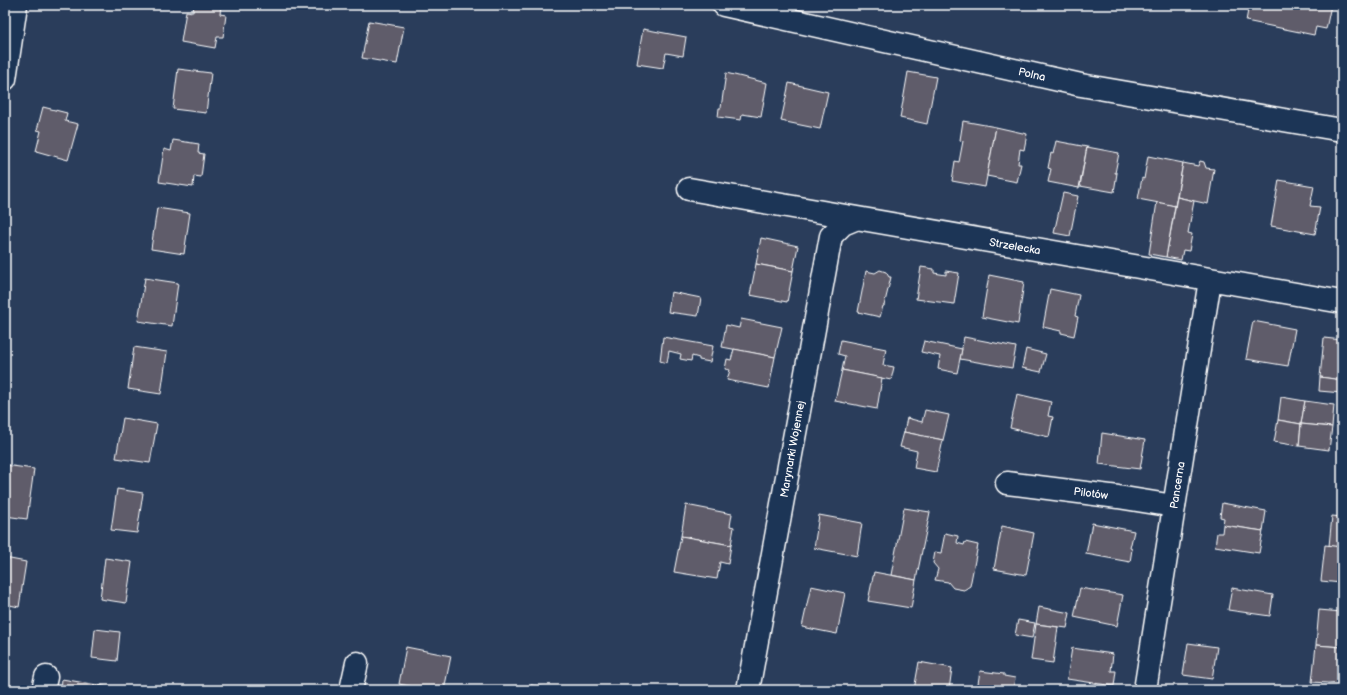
<svg xmlns="http://www.w3.org/2000/svg" width="1347" height="695" font-family="'Balsamiq Sans',sans-serif">
<style>
.building{fill:#5f5c6b;stroke:#fff}
.lines{fill:none;stroke-linecap:round;stroke-linejoin:round}
.minor-casing{stroke:#fff;stroke-width:25}
.minor{stroke:#1d3557;stroke-width:22}
.labels{text-anchor:middle;stroke-width:4;stroke-linejoin:round;paint-order:stroke}
.street-label{font-size:11px;fill:#fff;stroke:#1d3557}
</style>
<rect width="100%" height="100%" fill="#2a3d5b"/>
<filter id="ink" filterUnits="userSpaceOnUse"><feTurbulence type="fractalNoise" baseFrequency=".025" numOctaves="2"/><feDisplacementMap in="SourceGraphic" scale="8" xChannelSelector="R" yChannelSelector="G"/><feConvolveMatrix kernelMatrix="1 2 1 2 8 2 1 2 1" color-interpolation-filters="sRGB"/></filter>
<g filter="url(#ink)">
<!-- building -->
<g class="building">
<polygon points="194,5 221,6 220,14 226,15 223,37 217,37 215,48 181,42 186,11 193,12"/>
<polygon points="1249,5 1331,5 1326,29 1316,27 1314,35 1246,21"/>
<polygon points="369,21 404,27 397,64 362,58"/>
<polygon points="643,29 686,37 683,56 666,53 663,68 637,64"/>
<polygon points="178,69 211,73 206,113 173,109"/>
<polygon points="908,72 936,77 927,124 900,118"/>
<polygon points="726,73 767,83 761,117 742,114 741,120 718,117 719,108 721,108"/>
<polygon points="789,83 828,92 820,129 781,121"/>
<polygon points="43,107 67,113 65,121 78,124 68,160 36,151 41,131 37,130"/>
<polygon points="963,121 996,127 985,187 952,181 955,161 959,162 963,141 960,140"/>
<polygon points="996,127 1027,134 1024,150 1020,149 1018,164 1021,164 1017,182 987,176"/>
<polygon points="173,140 199,144 198,153 204,154 201,177 194,176 193,187 159,182 164,149 171,151"/>
<polygon points="1056,141 1087,147 1079,188 1048,182 1051,169 1048,168 1051,153 1053,154"/>
<polygon points="1087,147 1119,153 1115,173 1117,173 1114,192 1080,186"/>
<polygon points="1148,156 1183,163 1175,206 1138,199 1142,178 1144,179"/>
<polygon points="1200,161 1204,162 1206,168 1214,169 1208,204 1177,197 1183,163 1198,166"/>
<polygon points="1279,180 1314,186 1310,206 1320,207 1315,234 1271,226"/>
<polygon points="1063,193 1078,196 1070,236 1054,233"/>
<polygon points="1177,197 1194,201 1188,233 1192,234 1189,251 1183,250 1181,260 1166,257"/>
<polygon points="1157,202 1175,206 1166,257 1149,254"/>
<polygon points="157,208 190,213 184,254 151,249"/>
<polygon points="761,238 798,246 793,271 756,264"/>
<polygon points="756,264 793,271 787,302 750,295"/>
<polygon points="921,267 934,269 934,273 946,275 946,271 959,273 954,304 916,299"/>
<polygon points="880,270 886,272 889,277 891,277 884,306 883,306 880,317 858,312 866,271 875,273"/>
<polygon points="989,275 1024,282 1018,324 982,317"/>
<polygon points="145,278 178,283 172,326 138,321"/>
<polygon points="1050,289 1079,295 1075,316 1078,317 1074,336 1061,333 1061,331 1043,327"/>
<polygon points="671,292 701,298 698,316 668,312"/>
<polygon points="741,319 782,327 775,357 722,347 726,325 739,328"/>
<polygon points="1253,321 1295,329 1288,366 1246,359"/>
<polygon points="663,337 713,346 710,362 699,360 699,358 692,356 691,361 680,359 681,354 669,351 667,363 660,361"/>
<polygon points="964,337 1016,347 1012,368 960,359"/>
<polygon points="1324,338 1342,340 1342,380 1320,377"/>
<polygon points="841,340 886,349 883,365 894,367 891,380 842,370 845,356 838,354"/>
<polygon points="924,341 962,349 957,373 938,369 940,356 921,352"/>
<polygon points="134,347 167,352 161,394 128,389"/>
<polygon points="734,349 775,357 769,388 727,380 730,370 725,369 727,359 731,360"/>
<polygon points="1026,349 1046,354 1041,372 1022,368"/>
<polygon points="842,370 882,378 877,409 835,401"/>
<polygon points="1320,377 1342,380 1342,393 1319,391"/>
<polygon points="1017,394 1051,402 1048,416 1053,417 1049,437 1010,428"/>
<polygon points="1281,397 1305,401 1301,424 1278,420"/>
<polygon points="1305,401 1334,405 1332,427 1301,424"/>
<polygon points="925,410 949,415 943,440 904,432 907,418 922,422"/>
<polygon points="123,418 157,424 150,463 116,458"/>
<polygon points="1278,420 1301,424 1299,446 1274,442"/>
<polygon points="1301,424 1332,427 1329,450 1299,446"/>
<polygon points="904,432 943,440 936,472 914,468 917,451 900,447"/>
<polygon points="1102,433 1145,440 1140,469 1099,464"/>
<polygon points="5,465 34,469 27,519 5,516"/>
<polygon points="117,489 143,493 137,533 111,530"/>
<polygon points="1222,503 1266,511 1263,531 1223,525 1224,518 1220,517"/>
<polygon points="686,505 732,514 730,526 734,527 731,545 681,536"/>
<polygon points="904,508 930,512 916,580 891,575"/>
<polygon points="819,515 862,523 857,556 814,548"/>
<polygon points="1332,516 1342,517 1342,547 1329,546"/>
<polygon points="1092,523 1134,531 1130,548 1132,549 1130,562 1086,554"/>
<polygon points="1223,525 1263,531 1259,553 1215,546 1217,533 1222,533"/>
<polygon points="1002,526 1034,533 1026,575 994,569"/>
<polygon points="945,533 958,536 957,543 964,545 965,542 978,545 970,586 964,590 953,588 948,582 935,580 938,569 933,563 935,552 941,553"/>
<polygon points="681,536 731,545 728,564 720,562 717,579 674,572"/>
<polygon points="1325,545 1342,547 1342,583 1321,581"/>
<polygon points="5,558 26,562 19,607 5,604"/>
<polygon points="105,558 132,562 126,603 100,599"/>
<polygon points="874,572 916,580 911,608 868,601"/>
<polygon points="811,586 845,593 837,634 802,627"/>
<polygon points="1080,588 1123,595 1117,626 1074,617"/>
<polygon points="1232,588 1273,595 1270,616 1228,610"/>
<polygon points="1039,607 1070,613 1067,628 1036,624"/>
<polygon points="1319,610 1342,612 1342,647 1316,645"/>
<polygon points="1018,620 1035,623 1032,638 1015,635"/>
<polygon points="1036,624 1058,627 1053,663 1031,660"/>
<polygon points="95,629 120,632 117,661 92,658"/>
<polygon points="1188,643 1217,647 1212,679 1183,675"/>
<polygon points="1316,645 1342,647 1342,684 1312,682"/>
<polygon points="406,647 451,656 444,690 429,690 399,684"/>
<polygon points="1072,648 1113,654 1111,671 1116,671 1114,686 1067,679"/>
<polygon points="919,662 952,668 949,690 914,690"/>
<polygon points="980,671 1004,674 1004,676 1015,678 1013,690 977,690"/>
<polygon points="62,679 97,685 96,690 61,690"/>
<polygon points="97,685 127,690 96,690"/>
<polygon points="531,685 559,690 530,690"/>
</g>
<g class="lines">
<!-- minor casing -->
<g class="minor-casing">
<g id="minor">
<polyline points="724,5 1081,85 1342,130"/>
<polyline points="5,79 16,5"/>
<polyline points="689,189 1342,302"/>
<polyline points="1007,483 1118,497 1174,506"/>
<polyline points="43,690 46,677"/>
<polyline points="351,690 357,663"/>
<polyline points="748,690 831,236 843,224 855,219"/>
<polyline points="1145,690 1210,280"/>
</g>
</g>
<!-- minor -->
<use href="#minor" class="minor"/>
</g>
</g>
<g class="labels">
<!-- street labels -->
<g class="street-label">
<text transform="translate(1032 74) rotate(13)" y="4">Polna</text>
<text transform="translate(1015 246) rotate(10)" y="4">Strzelecka</text>
<text transform="translate(792 449) rotate(-80)" y="4">Marynarki Wojennej</text>
<text transform="translate(1177 485) rotate(-81)" y="4">Pancerna</text>
<text transform="translate(1091 493) rotate(7)" y="4">Pilotów</text>
</g>
</g>
<!-- margin -->
<rect width="1347" height="695" fill="none" stroke="#1d3557" stroke-width="20"/>
<rect x="10" y="10" width="1327" height="675" fill="none" stroke="#fff" stroke-width="1.5" filter="url(#ink)"/>
</svg>
